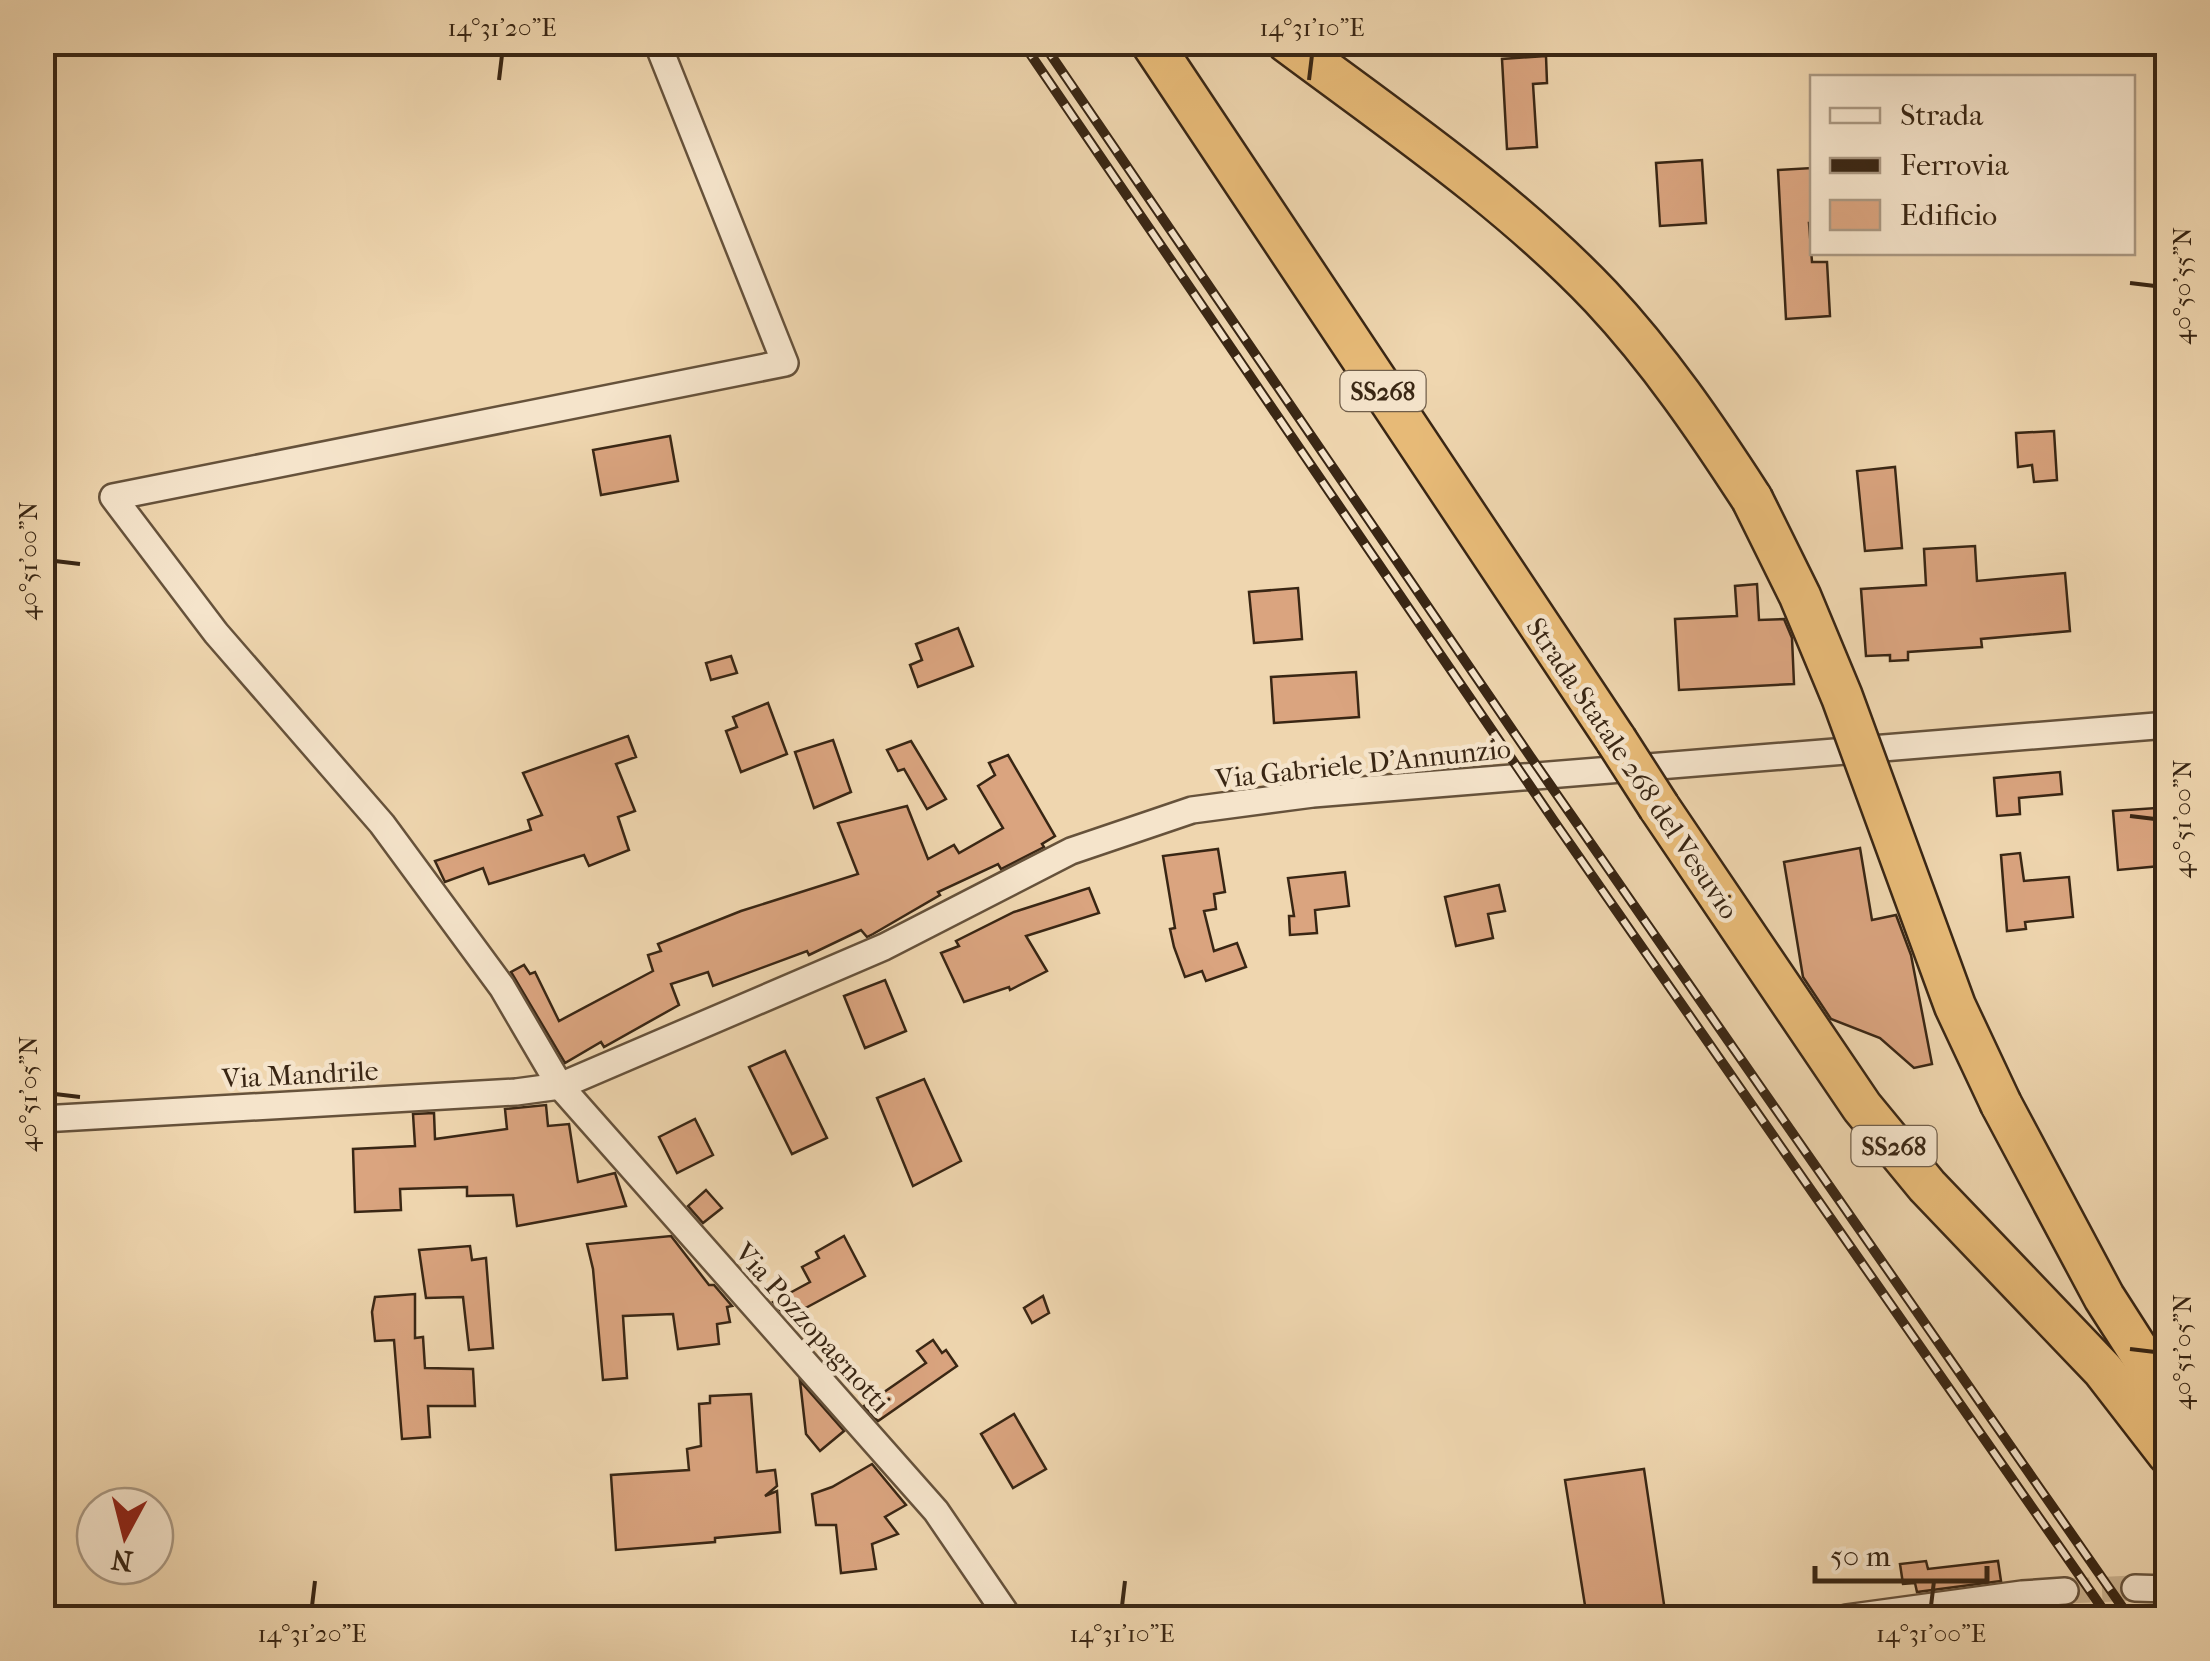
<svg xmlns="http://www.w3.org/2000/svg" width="2210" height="1661" font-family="'IM FELL French Canon',serif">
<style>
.building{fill:#daa47f;stroke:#392614;stroke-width:2.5}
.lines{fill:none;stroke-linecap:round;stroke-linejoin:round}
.minor-tunnel{stroke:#cbb390;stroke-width:25;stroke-dasharray:25 12;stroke-linecap:butt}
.minor-casing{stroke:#66523b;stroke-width:30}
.trunk-casing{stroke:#392614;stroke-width:45}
.minor{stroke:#f5e4cb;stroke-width:25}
.trunk{stroke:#e8bb78;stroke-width:40}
.rail-casing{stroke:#392614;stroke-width:10}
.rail{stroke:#f5e4cb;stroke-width:6;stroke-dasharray:19;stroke-linecap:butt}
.trunk-bridge-casing{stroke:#392614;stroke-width:45;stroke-linecap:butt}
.trunk-bridge{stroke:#e8bb78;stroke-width:40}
.ticks{fill:none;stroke:#392614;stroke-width:4}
.labels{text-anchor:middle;stroke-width:9;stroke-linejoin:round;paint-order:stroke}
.shield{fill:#f5e4cb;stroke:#715f4b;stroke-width:2.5}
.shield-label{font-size:25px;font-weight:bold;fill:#392614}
.street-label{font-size:28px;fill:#392614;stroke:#f5e4cb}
.neatline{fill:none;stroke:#392614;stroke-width:4}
.ticks-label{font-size:25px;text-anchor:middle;fill:#392614}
</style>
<rect width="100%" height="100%" fill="#efd6af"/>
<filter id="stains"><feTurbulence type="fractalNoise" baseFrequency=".002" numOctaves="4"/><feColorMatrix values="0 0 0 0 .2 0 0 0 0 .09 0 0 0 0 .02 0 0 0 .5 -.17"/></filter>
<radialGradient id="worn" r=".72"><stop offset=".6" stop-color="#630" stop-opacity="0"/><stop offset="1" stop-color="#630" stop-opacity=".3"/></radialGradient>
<!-- building -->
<g class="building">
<polygon points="1546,56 1547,83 1533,84 1537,147 1507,149 1502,59"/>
<polygon points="1702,160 1706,223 1660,226 1656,163"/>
<polygon points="1812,168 1812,223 1809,223 1812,262 1827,262 1830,316 1786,319 1778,170"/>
<polygon points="2054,431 2057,480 2034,482 2032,465 2018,467 2016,433"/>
<polygon points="670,436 678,481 601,495 593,450"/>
<polygon points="1895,467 1902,548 1865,551 1857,471"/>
<polygon points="1975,546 1977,581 2065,573 2070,631 1981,639 1982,647 1908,652 1908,660 1890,661 1890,655 1866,656 1861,589 1926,585 1924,549"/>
<polygon points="1757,584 1759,620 1784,619 1792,638 1794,684 1679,690 1675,619 1737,616 1735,586"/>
<polygon points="1298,588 1302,639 1254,643 1249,592"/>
<polygon points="958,628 973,666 918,687 910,665 922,660 916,644"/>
<polygon points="731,656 737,673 711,680 706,663"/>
<polygon points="1356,672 1359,717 1274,723 1271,677"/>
<polygon points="768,703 787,754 741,772 726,731 737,727 733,717"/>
<polygon points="628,736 636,757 616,764 635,811 618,817 629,850 589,866 584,855 489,884 483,868 445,882 435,861 531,830 528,820 542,815 523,773"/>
<polygon points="833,740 851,792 814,808 795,752"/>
<polygon points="911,741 946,799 927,809 904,769 898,771 887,750"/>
<polygon points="1008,755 1055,836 1042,844 1044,847 1001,869 998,864 938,892 940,895 873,934 867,937 861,930 809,955 807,951 713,986 708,972 671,984 679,1005 604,1047 601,1042 565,1063 511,972 524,965 530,974 535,972 559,1021 653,971 648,955 661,951 658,944 741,911 858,874 838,823 907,806 928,859 954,845 959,853 1003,828 978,786 995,775 989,763"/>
<polygon points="2060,772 2062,794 2019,798 2020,814 1997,816 1994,778"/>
<polygon points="2156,808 2160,866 2118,870 2113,811"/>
<polygon points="1860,848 1872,920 1896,915 1911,955 1932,1064 1914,1068 1880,1038 1831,1019 1803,977 1784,862"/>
<polygon points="1218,849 1225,892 1214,894 1216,909 1204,911 1214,951 1237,943 1246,967 1206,981 1202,971 1185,977 1174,947 1170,929 1175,928 1163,856"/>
<polygon points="2020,853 2024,881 2069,877 2073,917 2025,922 2026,929 2007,931 2001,855"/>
<polygon points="1345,872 1349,906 1315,910 1317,933 1290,935 1289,916 1294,916 1288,878"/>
<polygon points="1499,885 1505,911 1488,914 1493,938 1456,946 1445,897"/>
<polygon points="1089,888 1099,913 1026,936 1047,971 1010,990 1009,987 964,1002 941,953 959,946 956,941 1014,912"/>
<polygon points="885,980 906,1031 865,1048 844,996"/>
<polygon points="785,1051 827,1138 792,1154 749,1067"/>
<polygon points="924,1079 961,1161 913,1186 877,1098"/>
<polygon points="546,1105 548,1126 569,1124 578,1182 615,1173 626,1206 517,1226 513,1195 467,1196 467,1187 400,1189 401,1210 355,1212 353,1149 415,1146 413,1114 434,1113 435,1139 507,1129 505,1109"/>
<polygon points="695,1119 713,1155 677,1173 659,1137"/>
<polygon points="706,1190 722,1208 703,1223 688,1206"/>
<polygon points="671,1236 709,1285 714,1285 732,1306 727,1307 730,1322 717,1324 719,1344 678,1349 673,1314 623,1316 627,1378 603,1380 593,1269 587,1244"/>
<polygon points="844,1236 865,1276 787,1318 773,1302 810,1282 802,1267 819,1258 816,1252"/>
<polygon points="470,1246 472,1260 486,1258 493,1348 469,1350 463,1297 426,1298 419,1250"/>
<polygon points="415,1294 415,1338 423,1337 425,1368 473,1369 475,1406 428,1406 430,1437 402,1439 394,1340 375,1341 372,1312 375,1297"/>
<polygon points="1043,1296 1049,1313 1032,1323 1024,1308"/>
<polygon points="933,1340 942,1353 946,1350 957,1366 878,1421 864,1406 926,1363 917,1351"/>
<polygon points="800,1381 844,1431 820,1451 806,1434"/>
<polygon points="751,1394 757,1472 775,1470 777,1486 765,1496 777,1491 780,1532 715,1538 715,1542 616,1550 611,1475 689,1470 687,1449 701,1446 699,1404 710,1403 710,1396"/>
<polygon points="1014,1414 1046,1469 1013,1488 981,1434"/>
<polygon points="872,1464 906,1505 885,1517 898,1534 872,1544 876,1569 841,1573 836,1525 816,1525 812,1494 832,1487"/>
<polygon points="1644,1469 1666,1618 1587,1618 1565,1480"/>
<polygon points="1926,1561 1928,1569 1998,1561 2001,1581 1917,1592 1915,1583 1903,1584 1900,1564"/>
</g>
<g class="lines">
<!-- minor-tunnel -->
<polyline class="minor-tunnel" points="2065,1591 2135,1588"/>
<!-- minor casing -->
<g class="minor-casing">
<g id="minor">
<polyline points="657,42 785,363 113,497 216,633 382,824 502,987 560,1086 936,1511 1009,1618"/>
<polyline points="42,1119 516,1092 560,1086 884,947 1071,851 1192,810 1313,794 2168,725"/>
<polyline points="2135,1588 2168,1589"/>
<polyline points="1846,1618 2022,1594 2065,1591"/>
</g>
</g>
<!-- trunk casing -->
<g class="trunk-casing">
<g id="trunk">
<polyline points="1151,42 1616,740"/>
<path d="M1287,42c107,80 222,158 314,255 58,62 105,131 151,202"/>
<polyline points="1659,807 1862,1107 1927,1186 2103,1370 2168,1454"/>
<polyline points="2001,1104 2104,1297 2168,1397"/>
</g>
</g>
<!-- minor -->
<use href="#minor" class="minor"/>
<!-- trunk -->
<use href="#trunk" class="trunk"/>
<!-- rail casing -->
<g class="rail-casing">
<g id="rail">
<polyline points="1022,42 1554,821 2109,1618"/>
<polyline points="1042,42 1530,756 2130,1618"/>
</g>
</g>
<!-- rail -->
<use href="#rail" class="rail"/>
<!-- trunk-bridge casing -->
<g class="trunk-bridge-casing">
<g id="trunk-bridge">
<polyline points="1752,499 1800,596 1842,697 1955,1006 2001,1104"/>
<polyline points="1616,740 1659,807"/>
</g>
</g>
<!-- trunk-bridge -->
<use href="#trunk-bridge" class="trunk-bridge"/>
</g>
<!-- ticks -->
<path class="ticks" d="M499,80l3,-25M1309,80l3,-25M2130,283l25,3M55,561l25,3M2130,816l25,3M55,1094l25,3M2130,1349l25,3M312,1606l3,-25M1122,1606l3,-25M1931,1606l3,-25"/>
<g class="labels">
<!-- shield labels -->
<g class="shield">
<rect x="1340.5" y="371" width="85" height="40" rx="8"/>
<rect x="1851.5" y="1126" width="85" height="40" rx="8"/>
</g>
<g class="shield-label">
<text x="1383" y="400">SS268</text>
<text x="1894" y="1155">SS268</text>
</g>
<!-- street labels -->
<g class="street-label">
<text transform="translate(1363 763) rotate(-6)" y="10">Via Gabriele D'Annunzio</text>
<text transform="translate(1633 768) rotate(56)" y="10">Strada Statale 268 del Vesuvio</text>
<text transform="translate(300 1074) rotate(-3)" y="10">Via Mandrile</text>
<text transform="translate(813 1327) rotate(48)" y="10">Via Pozzopagnotti</text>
</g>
</g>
<!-- margin -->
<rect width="2210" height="1661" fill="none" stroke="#efd6af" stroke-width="110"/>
<!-- legend -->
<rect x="1810" y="75" width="325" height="180" fill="#f5e4cb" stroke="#aa9882" stroke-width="2.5"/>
<rect x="1830" y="108" width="50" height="15" fill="#f5e4cb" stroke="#aa9882" stroke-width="2.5"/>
<text x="1900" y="125" font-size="30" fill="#392614">Strada</text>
<rect x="1830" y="158" width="50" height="15" fill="#392614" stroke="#aa9882" stroke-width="2.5"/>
<text x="1900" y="175" font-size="30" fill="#392614">Ferrovia</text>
<rect x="1830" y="200" width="50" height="30" fill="#daa47f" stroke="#aa9882" stroke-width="2.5"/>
<text x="1900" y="225" font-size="30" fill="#392614">Edificio</text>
<!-- north arrow -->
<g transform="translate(125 1536) rotate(187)"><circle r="48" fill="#f5e4cb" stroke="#aa9882" stroke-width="2.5"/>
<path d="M0-8L18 38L0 25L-18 38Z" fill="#8f2418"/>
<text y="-15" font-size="28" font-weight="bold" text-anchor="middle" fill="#392614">N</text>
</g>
<!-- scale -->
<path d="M1815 1566v15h172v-15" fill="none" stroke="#392614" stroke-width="5"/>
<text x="1830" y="1566" font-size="30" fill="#392614" stroke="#f5e4cb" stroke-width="8" paint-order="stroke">50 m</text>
<rect x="55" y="55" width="2100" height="1551" class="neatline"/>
<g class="ticks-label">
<text x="502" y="36">14°31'20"E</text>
<text x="1312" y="36">14°31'10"E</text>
<text transform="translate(2182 286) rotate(-90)" y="9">40°50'55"N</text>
<text transform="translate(28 561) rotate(-90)" y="9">40°51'00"N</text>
<text transform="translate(2182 819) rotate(-90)" y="9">40°51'00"N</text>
<text transform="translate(28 1094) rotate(-90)" y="9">40°51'05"N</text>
<text transform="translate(2182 1352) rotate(-90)" y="9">40°51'05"N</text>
<text x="312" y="1642">14°31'20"E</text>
<text x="1122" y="1642">14°31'10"E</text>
<text x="1931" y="1642">14°31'00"E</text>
</g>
<rect width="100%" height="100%" filter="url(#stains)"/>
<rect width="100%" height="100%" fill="url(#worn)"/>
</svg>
